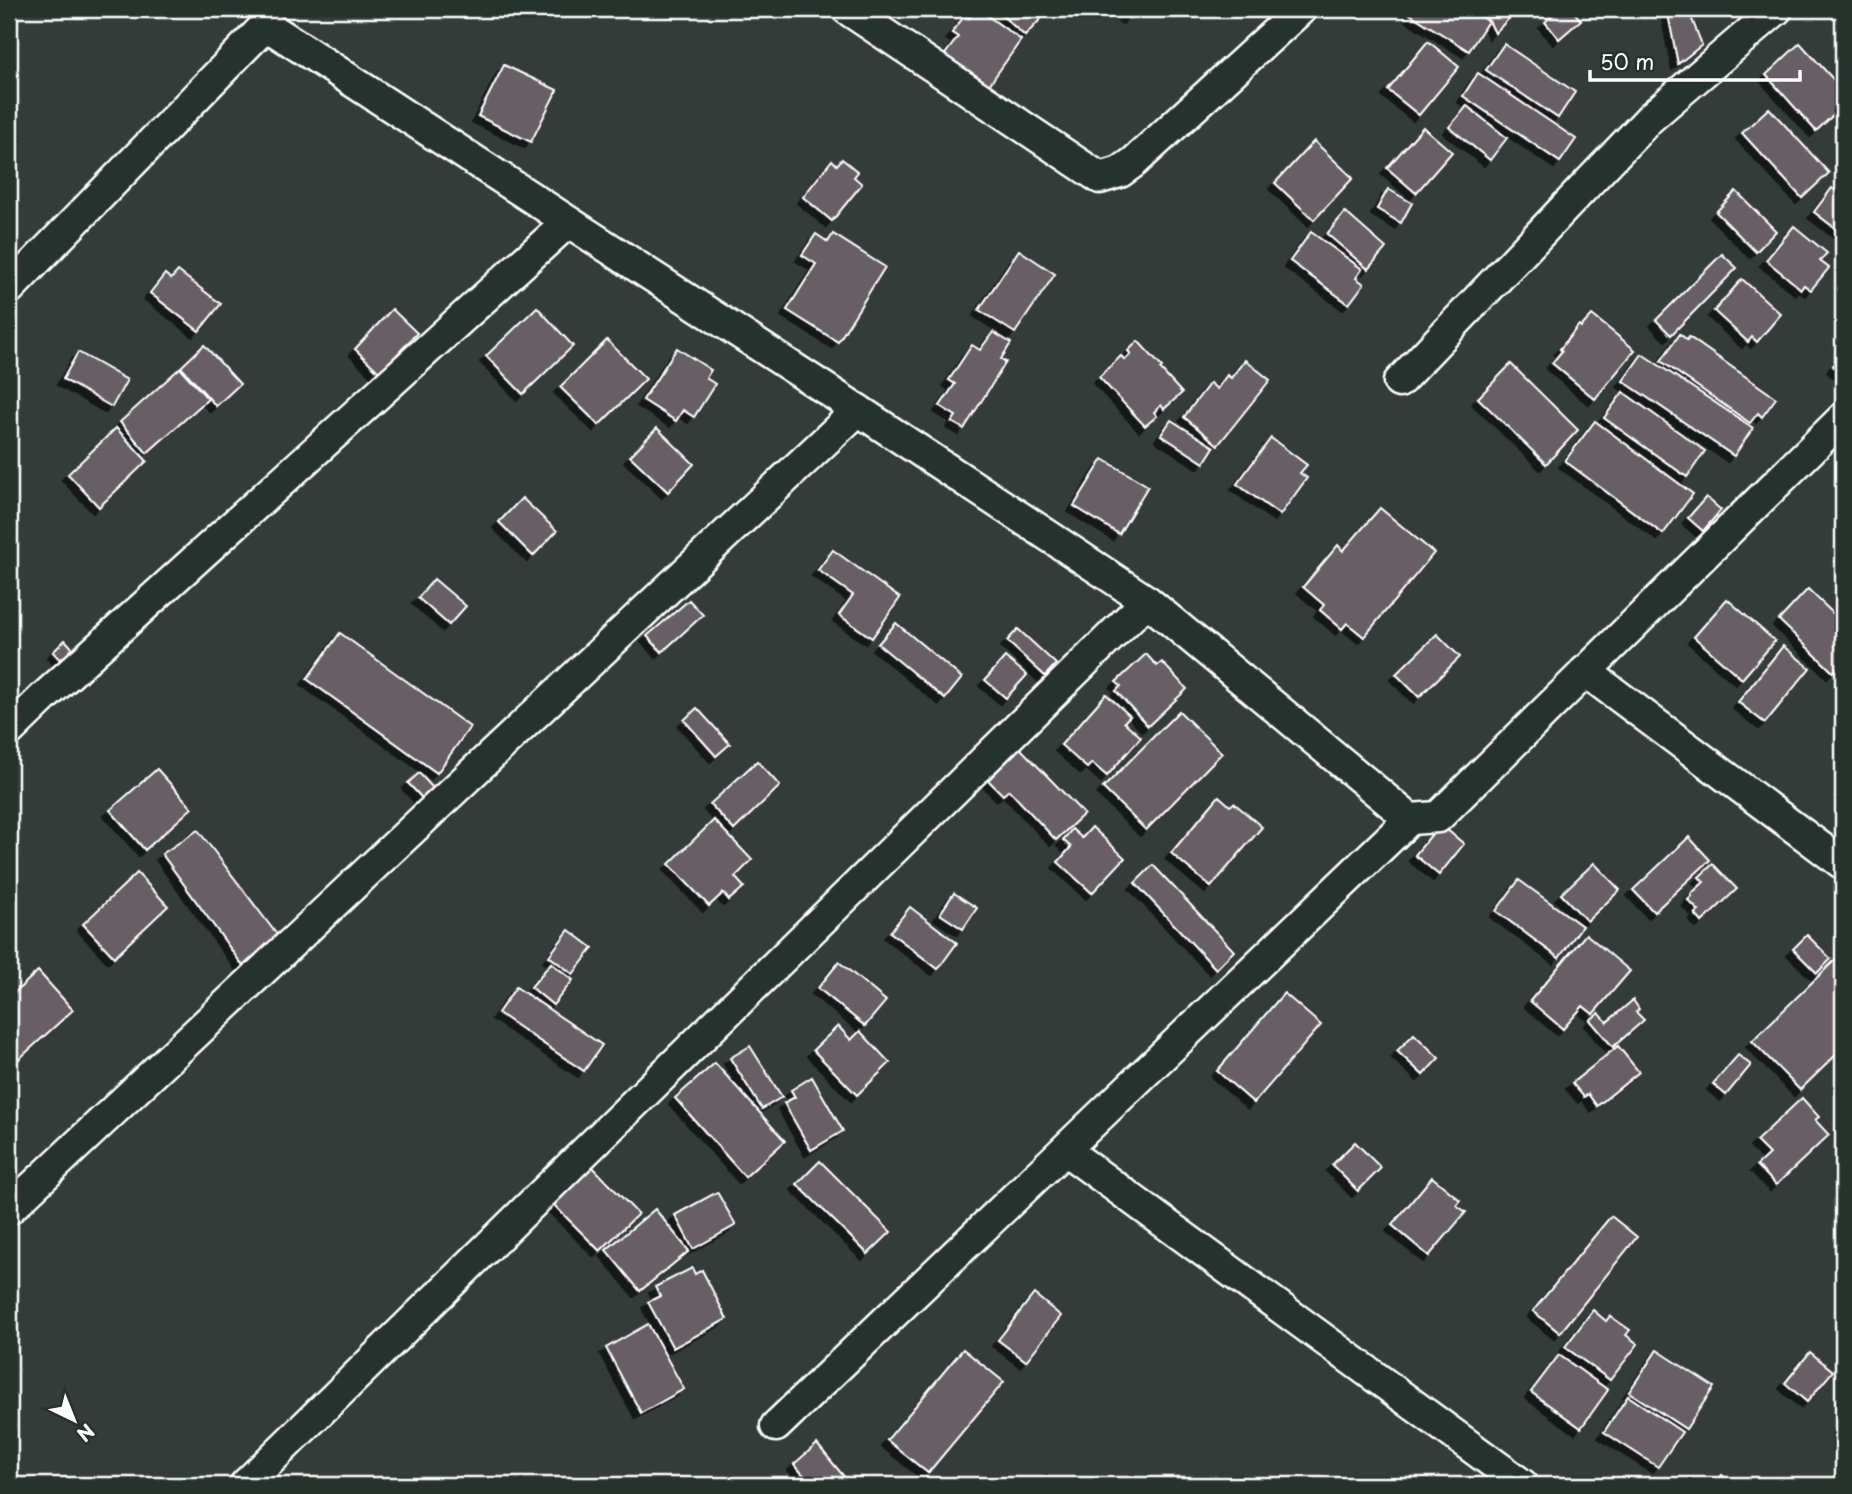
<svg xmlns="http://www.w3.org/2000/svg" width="1852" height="1494" font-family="'Playpen Sans',sans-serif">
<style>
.building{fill:#675f66;stroke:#fff;stroke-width:2;filter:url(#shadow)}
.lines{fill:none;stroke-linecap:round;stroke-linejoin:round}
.street-casing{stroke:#fff;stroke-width:35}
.street{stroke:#26332d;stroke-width:30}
</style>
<defs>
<filter id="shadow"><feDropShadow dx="-6" dy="6" stdDeviation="0" flood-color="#0009"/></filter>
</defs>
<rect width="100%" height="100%" fill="#333c38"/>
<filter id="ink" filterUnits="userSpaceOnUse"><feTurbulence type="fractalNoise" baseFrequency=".0143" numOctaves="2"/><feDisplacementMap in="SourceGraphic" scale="14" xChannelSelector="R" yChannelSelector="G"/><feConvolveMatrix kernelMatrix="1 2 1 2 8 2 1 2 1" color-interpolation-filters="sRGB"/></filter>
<g filter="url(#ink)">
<!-- building -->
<g class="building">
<polygon points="976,9 978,9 1021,40 987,88 943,57 958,37 952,33 965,15 969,18"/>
<polygon points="995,9 1046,9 1048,11 1025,36"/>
<polygon points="1114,9 1135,9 1129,18"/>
<polygon points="1402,9 1469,9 1488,21 1469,51"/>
<polygon points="1470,9 1513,9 1516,11 1495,33 1489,21"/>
<polygon points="1560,9 1571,9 1581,20 1559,39 1545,22"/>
<polygon points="1667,9 1688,9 1702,45 1678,64"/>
<polygon points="1428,41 1459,67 1419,115 1388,90"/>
<polygon points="1800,43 1843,90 1843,106 1816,131 1766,75"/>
<polygon points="1504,44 1575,92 1558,118 1486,70"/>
<polygon points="504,65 557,90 531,142 478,116"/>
<polygon points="1478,73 1576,139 1560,162 1463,96"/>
<polygon points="1467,106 1507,138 1490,160 1449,127"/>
<polygon points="1769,108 1829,173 1802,198 1742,133"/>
<polygon points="1423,127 1452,152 1416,193 1387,168"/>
<polygon points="1314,141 1353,178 1314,220 1275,183"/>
<polygon points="842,159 858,172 854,177 862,184 832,221 803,197 832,160 837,165"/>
<polygon points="1832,188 1843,196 1843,228 1840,232 1814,212"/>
<polygon points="1388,189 1412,203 1401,223 1377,209"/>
<polygon points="1736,191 1776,231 1756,252 1716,212"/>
<polygon points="1345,212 1386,248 1368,269 1327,234"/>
<polygon points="1794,226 1827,253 1820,261 1829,268 1811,290 1804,285 1801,289 1766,260"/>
<polygon points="1311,232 1362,269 1356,278 1364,284 1349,304 1290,261"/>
<polygon points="816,234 828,242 833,234 885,267 838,342 787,310 816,264 802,255"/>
<polygon points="1019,250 1055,274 1015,333 979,310"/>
<polygon points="1722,254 1737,268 1671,335 1656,320"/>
<polygon points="178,271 221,304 199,331 150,293 165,274 171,279"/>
<polygon points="1742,279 1781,314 1757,342 1752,337 1748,342 1714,311"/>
<polygon points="537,307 573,346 523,394 486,356"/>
<polygon points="392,309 417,333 380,373 355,349"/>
<polygon points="1592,315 1635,350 1595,399 1552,363 1562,351 1560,349 1579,325 1581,327"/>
<polygon points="993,332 1011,343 1001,359 1006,362 964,429 952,422 956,416 940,406 955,384 949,380 972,345 980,350"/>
<polygon points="1680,334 1687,340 1689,337 1776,398 1762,417 1758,413 1750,423 1661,361"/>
<polygon points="607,340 646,379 599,425 560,387"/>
<polygon points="1138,341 1162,367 1160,369 1182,393 1164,409 1161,405 1154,412 1157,416 1145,426 1099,377 1121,356 1125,360 1131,354 1128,351"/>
<polygon points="204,345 240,384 216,406 181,367"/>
<polygon points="677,348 711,370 706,378 715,384 694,417 683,410 676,421 643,400"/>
<polygon points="78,352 127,380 112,407 63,379"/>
<polygon points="1642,354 1753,428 1734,456 1623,381"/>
<polygon points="1843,354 1843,375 1833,366"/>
<polygon points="1245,360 1270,380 1218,445 1184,417 1210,383 1217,389 1227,375 1231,378"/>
<polygon points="1511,364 1578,430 1546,464 1478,398"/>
<polygon points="180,368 208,399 147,453 120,422"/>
<polygon points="1623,392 1705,451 1687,477 1604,418"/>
<polygon points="1171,420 1214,447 1204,463 1161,435"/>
<polygon points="1595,421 1693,494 1663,534 1565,461"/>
<polygon points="116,428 147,461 99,507 68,474"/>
<polygon points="657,428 694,464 668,492 630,456"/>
<polygon points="1271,438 1307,465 1300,473 1307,478 1280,515 1237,484"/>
<polygon points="1103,459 1148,486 1119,534 1074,506"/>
<polygon points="1706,497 1721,510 1703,531 1688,518"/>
<polygon points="522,498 557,531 533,556 499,522"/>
<polygon points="1380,508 1434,553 1364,637 1347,623 1342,629 1320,610 1324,605 1303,587 1338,545 1343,551"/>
<polygon points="833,550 900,598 872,638 839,615 853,595 818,570"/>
<polygon points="434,579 466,606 449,625 418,598"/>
<polygon points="1808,589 1843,623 1843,662 1833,672 1779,620"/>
<polygon points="1727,599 1775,641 1742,679 1694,637"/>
<polygon points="689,600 703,615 662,652 647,636"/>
<polygon points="896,623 962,678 945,699 878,644"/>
<polygon points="1018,629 1056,664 1045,676 1007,641"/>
<polygon points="340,633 470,727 437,773 307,679"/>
<polygon points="1437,634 1460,657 1419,697 1396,674"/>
<polygon points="65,640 76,652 64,664 53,652"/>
<polygon points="1783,646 1810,668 1765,723 1738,702"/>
<polygon points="1146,654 1157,666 1162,662 1187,689 1148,726 1116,691 1121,686 1116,682"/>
<polygon points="1005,657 1027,675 1006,698 985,680"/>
<polygon points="1106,694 1130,716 1124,722 1141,737 1107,776 1092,763 1087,768 1061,745"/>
<polygon points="697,708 730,744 716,756 684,720"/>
<polygon points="1179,711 1222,753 1146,830 1103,788"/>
<polygon points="1020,748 1084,814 1056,840 1009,790 1003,795 988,780"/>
<polygon points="757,761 780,786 734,830 710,804"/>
<polygon points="157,769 192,808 145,850 110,810"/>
<polygon points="419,773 433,788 422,798 408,783"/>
<polygon points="1219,796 1230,806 1234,803 1262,827 1211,887 1171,853"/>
<polygon points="714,820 752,860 735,877 744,887 729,900 723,893 709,906 669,864"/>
<polygon points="1440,824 1464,844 1439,875 1415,855"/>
<polygon points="1092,827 1125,858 1092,893 1058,862 1071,847 1063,840 1072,829 1082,838"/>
<polygon points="198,830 278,936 243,966 162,854"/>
<polygon points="1689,837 1710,860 1654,912 1633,890"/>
<polygon points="1594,863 1620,890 1587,921 1561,894"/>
<polygon points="1713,864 1737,889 1702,922 1695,914 1699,911 1688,900 1692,896 1691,894 1704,882 1699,877"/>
<polygon points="1153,865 1234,951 1216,969 1135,883"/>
<polygon points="137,873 168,906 114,957 83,924"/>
<polygon points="1519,880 1582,926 1559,958 1496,911"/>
<polygon points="954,893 977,908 963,929 940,914"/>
<polygon points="910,907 957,943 938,969 890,932"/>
<polygon points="569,930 593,948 573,974 549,956"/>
<polygon points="1586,934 1630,971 1593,1014 1583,1006 1563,1029 1530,1001"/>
<polygon points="1807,935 1831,959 1817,973 1793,949"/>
<polygon points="1837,958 1843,965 1843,1048 1800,1090 1752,1041"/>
<polygon points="839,962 886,1001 865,1026 818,988"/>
<polygon points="551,963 573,980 553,1005 531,987"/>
<polygon points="38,971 73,1010 9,1068 9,998"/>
<polygon points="516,987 602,1045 584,1071 498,1013"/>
<polygon points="1284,993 1321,1025 1254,1103 1217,1071"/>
<polygon points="1633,1000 1639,1009 1636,1012 1644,1020 1613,1047 1590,1020 1599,1013 1607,1022"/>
<polygon points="838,1026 851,1040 860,1031 890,1063 857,1095 813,1050"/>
<polygon points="1414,1034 1439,1058 1423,1075 1397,1051"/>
<polygon points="750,1046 782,1097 762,1109 730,1058"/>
<polygon points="1618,1046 1639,1072 1597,1106 1588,1094 1584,1097 1572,1083"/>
<polygon points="1738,1055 1751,1065 1726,1095 1713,1084"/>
<polygon points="715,1063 785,1141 745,1177 675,1098"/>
<polygon points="812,1077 843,1131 811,1150 784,1103 795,1097 791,1090"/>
<polygon points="1802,1098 1819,1117 1815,1120 1829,1135 1776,1185 1757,1165 1769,1154 1756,1141"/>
<polygon points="1355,1142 1381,1168 1358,1191 1332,1165"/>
<polygon points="586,1160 638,1214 600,1251 548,1199"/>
<polygon points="820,1161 891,1232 868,1254 797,1184"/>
<polygon points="1432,1177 1460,1200 1456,1205 1466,1212 1429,1256 1392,1225"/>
<polygon points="717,1192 736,1225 693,1249 675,1215"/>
<polygon points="655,1209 689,1251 640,1291 606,1250"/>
<polygon points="1611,1216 1637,1237 1560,1333 1533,1311"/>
<polygon points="692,1268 695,1274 702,1270 727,1319 673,1348 648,1302 660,1296 655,1287"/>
<polygon points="1034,1294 1061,1316 1026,1361 998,1340"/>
<polygon points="1593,1310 1606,1321 1610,1316 1630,1330 1626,1335 1638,1344 1610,1380 1565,1347"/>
<polygon points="648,1324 684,1389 641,1413 606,1348"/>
<polygon points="963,1349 1004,1382 928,1473 887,1440"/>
<polygon points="1657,1350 1714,1387 1686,1429 1629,1392"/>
<polygon points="1810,1352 1833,1371 1807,1402 1785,1383"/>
<polygon points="1559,1355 1608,1390 1581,1428 1531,1392"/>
<polygon points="1628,1396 1682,1432 1658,1467 1604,1432"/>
<polygon points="817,1444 851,1485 812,1485 794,1464"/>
<polygon points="1722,1475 1735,1485 1714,1485"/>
</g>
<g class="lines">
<!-- street casing -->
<g class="street-casing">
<g id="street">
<polyline points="847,9 1100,178 1120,172 1134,162 1301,9"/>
<polyline points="9,289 266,25 858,410 1147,601 1410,819 1438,817 1843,418"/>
<polyline points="1399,382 1650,118 1777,9"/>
<polyline points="1585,671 1843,864"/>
<polyline points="9,731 45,696 568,222"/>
<polyline points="1065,1150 1523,1485"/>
<polyline points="9,1209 858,410"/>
<polyline points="776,1426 1410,819"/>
<polyline points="245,1485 1147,601"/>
</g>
</g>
<!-- street -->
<use href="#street" class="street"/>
</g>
</g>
<!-- margin -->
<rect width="1852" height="1494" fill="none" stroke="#26332d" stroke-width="35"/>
<rect x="18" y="18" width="1817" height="1459" fill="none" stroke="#fff" stroke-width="2.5" filter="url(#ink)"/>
<!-- north arrow -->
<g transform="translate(74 1420) rotate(137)" stroke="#26332d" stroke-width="5" paint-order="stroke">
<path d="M0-5L12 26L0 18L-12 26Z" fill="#ffffff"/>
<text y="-10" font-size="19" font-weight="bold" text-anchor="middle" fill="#ffffff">N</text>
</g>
<!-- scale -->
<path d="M1590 70v10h210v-10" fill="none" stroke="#ffffff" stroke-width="3.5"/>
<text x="1600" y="70" font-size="21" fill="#ffffff" stroke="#26332d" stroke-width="5" paint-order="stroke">50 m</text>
</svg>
